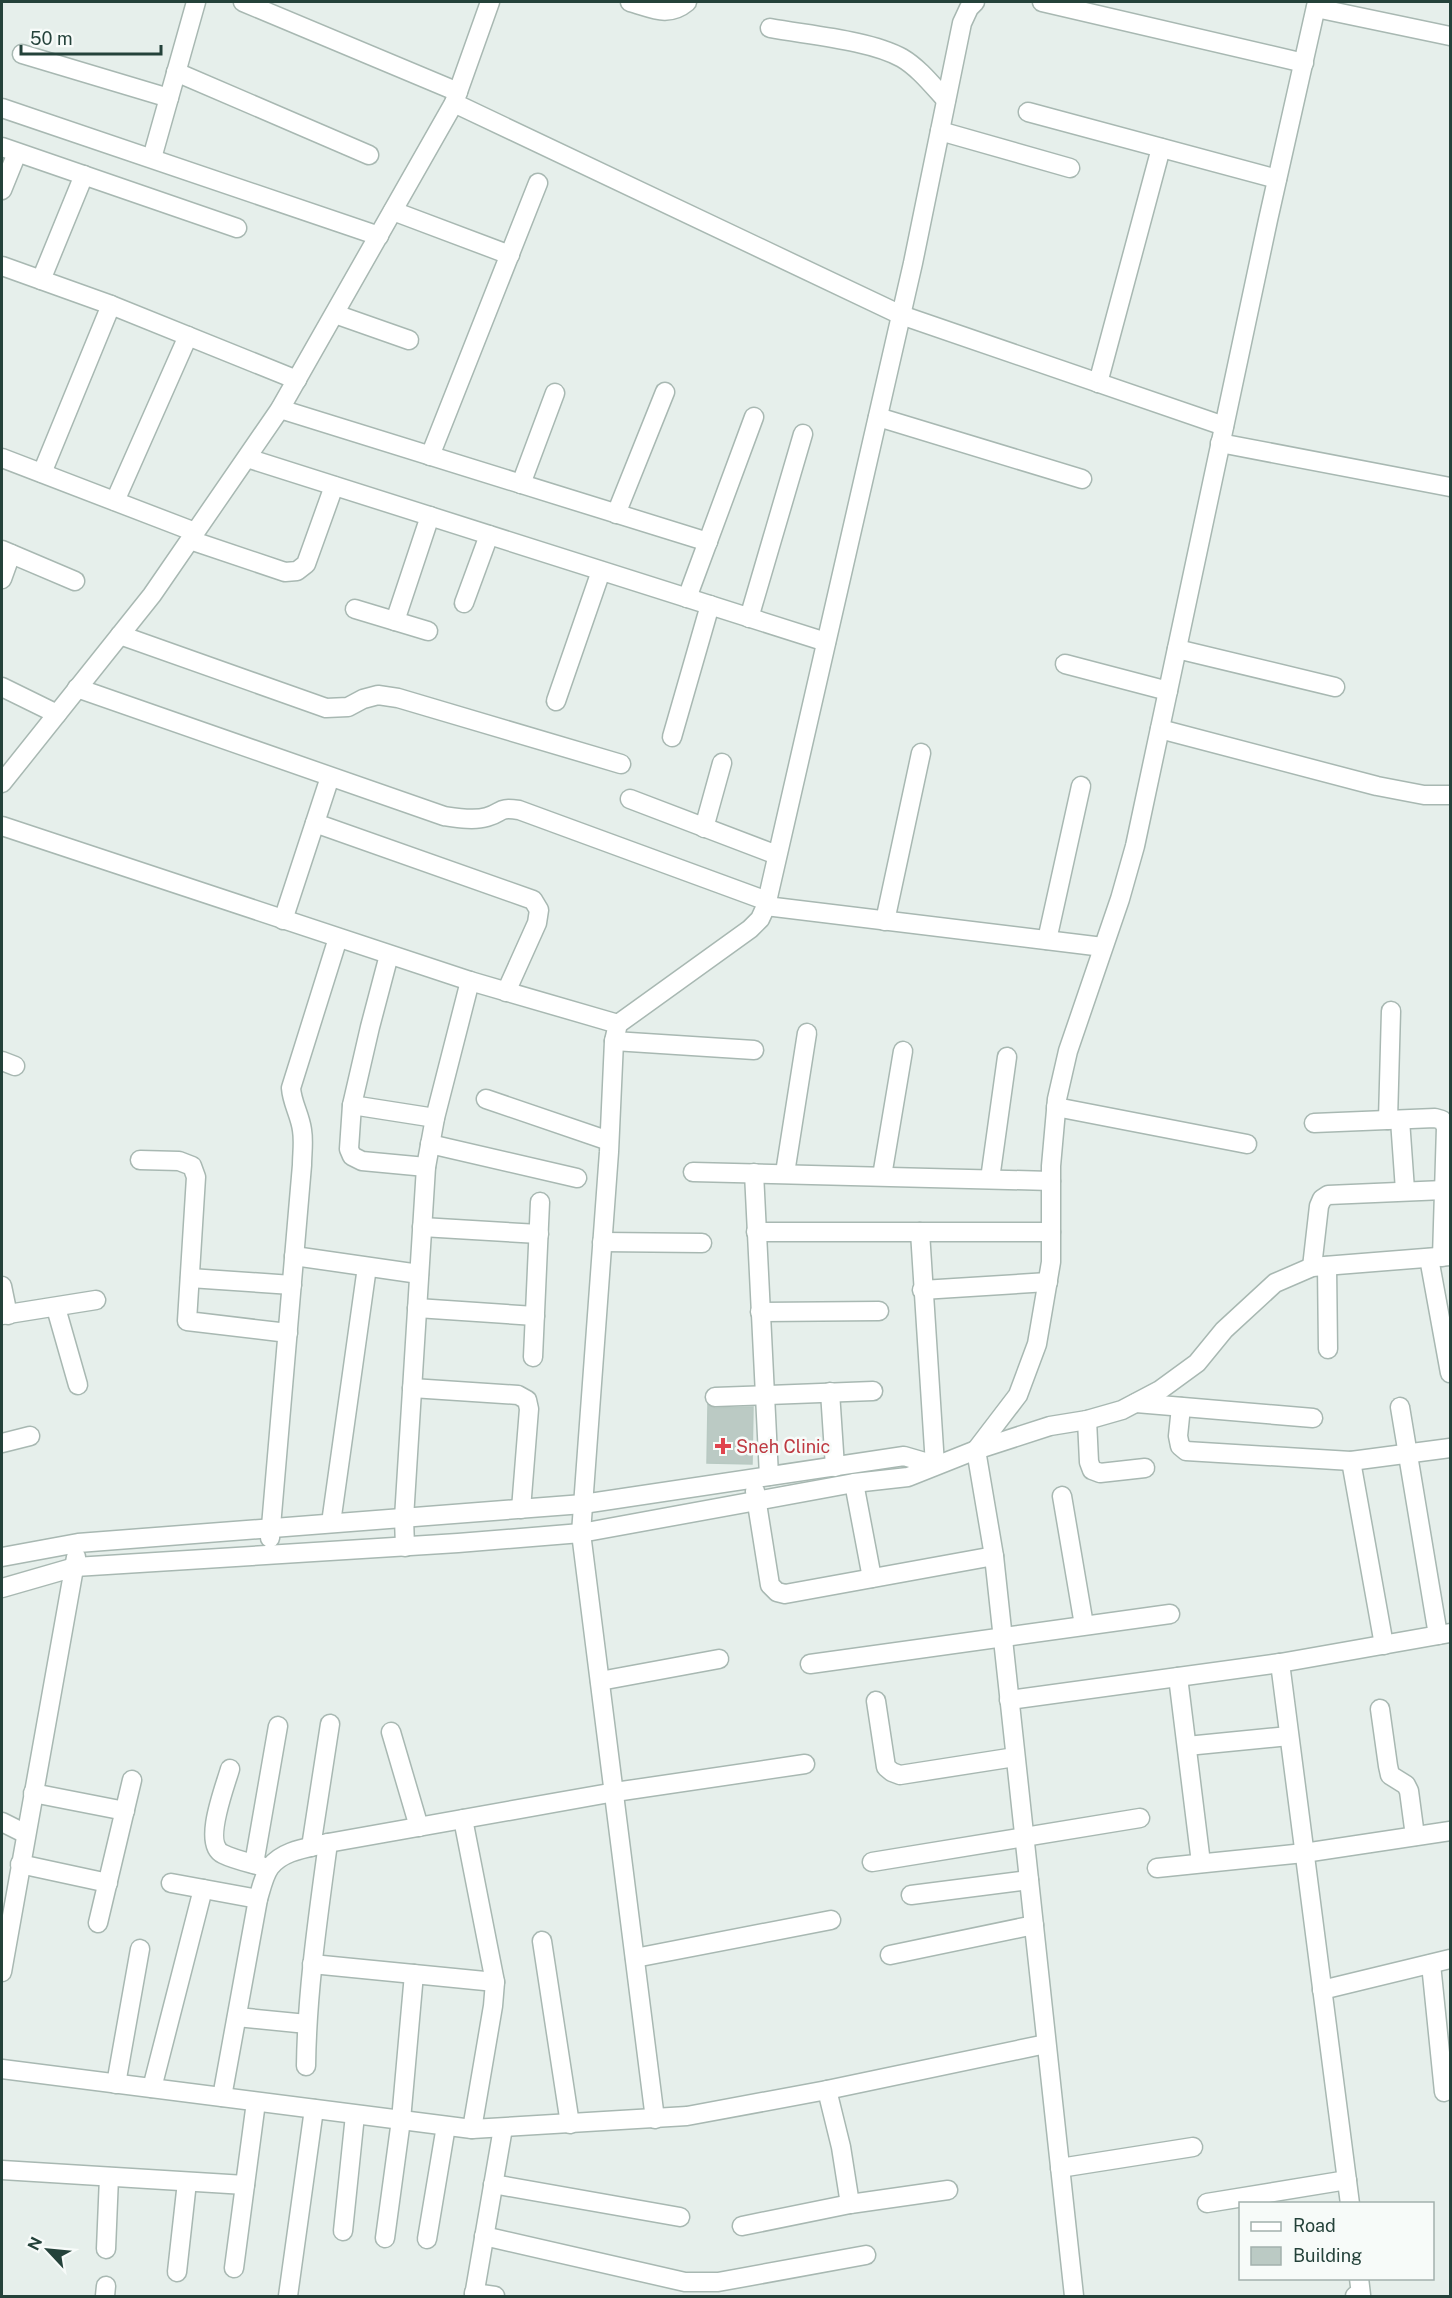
<svg xmlns="http://www.w3.org/2000/svg" width="1452" height="2298" viewBox="0 0 1452 2298" font-family="'Public Sans',sans-serif">
<style>
.building{fill:#bbcac4;stroke:#b8c9c2;stroke-width:1.5}
.lines{fill:none;stroke-linecap:round;stroke-linejoin:round}
.minor-casing{stroke:#a8b8b2;stroke-width:21}
.minor{stroke:#fff;stroke-width:18}
.health-dot{fill:#e0444e;stroke:#f7fbf9;stroke-width:2}
.labels{text-anchor:middle;dominant-baseline:central;stroke-width:5;stroke-linejoin:round;paint-order:stroke}
.health-label{font-size:18px;fill:#be3a42;stroke:#f7fbf9;text-anchor:start}
</style>
<rect width="100%" height="100%" fill="#e6efeb"/>
<path class="building" d="M 708,1405 L 715,1408 L 753,1407 L 752,1464 L 707,1463 Z"/>
<g class="lines">
<defs>
<g id="minor">
<path d="M 243,2 L 458,92"/>
<path d="M 630,2 C 652,8 668,18 687,2"/>
<path d="M 1042,2 L 1304,63"/>
<path d="M 1316,8 L 1450,36"/>
<path d="M 770,28 C 807,35 870,40 902,58 C 919,68 933,86 946,100"/>
<path d="M 22,54 L 169,98"/>
<path d="M 176,72 L 369,155"/>
<path d="M 454,103 L 901,315 L 1224,426"/>
<path d="M 2,108 L 379,236"/>
<path d="M 1028,112 L 1277,179"/>
<path d="M 940,131 L 1070,168"/>
<path d="M 2,147 L 237,228"/>
<path d="M 152,158 L 196,2"/>
<path d="M 2,190 L 17,153"/>
<path d="M 393,211 L 510,255"/>
<path d="M 2,266 L 111,305 L 297,380"/>
<path d="M 41,280 L 84,175"/>
<path d="M 335,314 L 409,340"/>
<path d="M 1098,383 L 1161,148"/>
<path d="M 280,409 L 708,542"/>
<path d="M 878,417 L 1082,479"/>
<path d="M 1220,443 L 1450,487"/>
<path d="M 430,456 L 538,183"/>
<path d="M 2,458 L 195,532"/>
<path d="M 247,458 L 826,642"/>
<path d="M 42,473 L 111,305"/>
<path d="M 521,484 L 555,393"/>
<path d="M 115,501 L 188,336"/>
<path d="M 616,514 L 665,392"/>
<path d="M 190,540 L 285,572 L 297,571 L 306,564 L 334,486"/>
<path d="M 2,550 L 75,581"/>
<path d="M 2,579 L 11,554"/>
<path d="M 687,598 L 754,417"/>
<path d="M 464,603 L 489,535"/>
<path d="M 355,609 L 428,631"/>
<path d="M 749,618 L 803,434"/>
<path d="M 395,621 L 430,516"/>
<path d="M 120,635 L 326,708 L 348,707 L 363,699 L 378,695 L 398,698 L 621,764"/>
<path d="M 1177,649 L 1335,687"/>
<path d="M 1065,664 L 1168,691"/>
<path d="M 2,687 L 57,714"/>
<path d="M 77,688 L 444,816 C 457,818 474,821 487,817 C 504,812 497,807 519,810 L 767,901"/>
<path d="M 556,701 L 601,571"/>
<path d="M 1160,729 L 1377,786 L 1424,795 L 1450,795"/>
<path d="M 672,737 L 710,605"/>
<path d="M 2,783 L 152,595 L 280,409 L 454,103 L 490,2"/>
<path d="M 630,799 L 777,855"/>
<path d="M 315,823 L 533,900 L 539,910 L 537,923 L 506,992"/>
<path d="M 2,826 L 470,981 L 618,1024"/>
<path d="M 704,828 L 722,763"/>
<path d="M 766,906 L 1103,947"/>
<path d="M 283,920 L 330,777"/>
<path d="M 885,921 L 921,753"/>
<path d="M 1047,940 L 1081,786"/>
<path d="M 389,955 L 370,1027 L 352,1105 L 349,1149 L 352,1156 L 362,1161 L 426,1167"/>
<path d="M 614,1041 L 754,1050"/>
<path d="M 2,1061 L 15,1066"/>
<path d="M 486,1099 L 609,1141"/>
<path d="M 352,1105 L 435,1118"/>
<path d="M 1056,1107 L 1247,1144"/>
<path d="M 1388,1120 L 1391,1011"/>
<path d="M 1400,1120 L 1405,1190"/>
<path d="M 1314,1123 L 1435,1118 L 1442,1120 L 1446,1127 L 1442,1257"/>
<path d="M 430,1144 L 577,1178"/>
<path d="M 140,1160 L 179,1161 L 192,1166 L 196,1177 L 187,1321 L 288,1333"/>
<path d="M 693,1172 L 1051,1181"/>
<path d="M 754,1173 L 769,1476"/>
<path d="M 785,1173 L 807,1033"/>
<path d="M 882,1176 L 903,1051"/>
<path d="M 990,1179 L 1007,1057"/>
<path d="M 422,1227 L 539,1234"/>
<path d="M 756,1232 L 1051,1232"/>
<path d="M 920,1232 L 935,1465"/>
<path d="M 602,1242 L 702,1243"/>
<path d="M 294,1256 L 419,1274"/>
<path d="M 1429,1258 L 1450,1373"/>
<path d="M 1327,1266 L 1328,1349"/>
<path d="M 1312,1267 L 1319,1206 L 1322,1199 L 1328,1195 L 1444,1190"/>
<path d="M 190,1278 L 292,1285"/>
<path d="M 2,1286 L 8,1315"/>
<path d="M 922,1290 L 1048,1282"/>
<path d="M 56,1308 L 78,1385"/>
<path d="M 417,1308 L 535,1316"/>
<path d="M 760,1312 L 879,1311"/>
<path d="M 2,1315 L 96,1300"/>
<path d="M 533,1357 L 540,1202"/>
<path d="M 412,1388 L 518,1395 L 527,1400 L 529,1409 L 521,1509"/>
<path d="M 830,1392 L 835,1467"/>
<path d="M 715,1397 L 873,1391"/>
<path d="M 1136,1403 L 1313,1418"/>
<path d="M 1181,1407 L 1178,1436 L 1180,1446 L 1186,1451 L 1351,1461 L 1450,1448"/>
<path d="M 1400,1407 L 1438,1635"/>
<path d="M 1087,1420 L 1089,1462 L 1092,1470 L 1100,1473 L 1145,1468"/>
<path d="M 2,1443 L 30,1436"/>
<path d="M 1351,1461 L 1384,1645"/>
<path d="M 854,1483 L 872,1578"/>
<path d="M 755,1491 L 770,1585 L 777,1592 L 785,1594 L 994,1556"/>
<path d="M 1062,1496 L 1084,1625"/>
<path d="M 331,1523 L 367,1267"/>
<path d="M 270,1538 L 302,1165 C 302,1154 304,1142 302,1130 C 300,1115 292,1103 291,1088 L 338,938"/>
<path d="M 405,1547 L 404,1518 L 426,1167 L 435,1118 L 470,981"/>
<path d="M 2,1557 L 78,1543 L 583,1504 L 904,1456 L 935,1465"/>
<path d="M 2,1588 L 75,1567 L 458,1543 L 581,1533 L 854,1483 L 908,1477 L 976,1450 L 1050,1426 L 1087,1420 L 1122,1410 L 1160,1390 L 1197,1363 L 1224,1330 L 1275,1283 L 1312,1267 L 1450,1256"/>
<path d="M 1280,1663 L 1350,2204"/>
<path d="M 810,1664 L 1170,1614"/>
<path d="M 1178,1677 L 1201,1863"/>
<path d="M 600,1681 L 719,1659"/>
<path d="M 1009,1700 L 1280,1663 L 1450,1633"/>
<path d="M 876,1701 L 886,1767 L 892,1772 L 900,1775 L 1015,1757"/>
<path d="M 1380,1709 L 1388,1766 L 1390,1775 L 1406,1785 L 1409,1791 L 1415,1836"/>
<path d="M 391,1732 L 419,1827"/>
<path d="M 1187,1746 L 1289,1736"/>
<path d="M 230,1769 C 225,1787 202,1844 223,1854 C 235,1860 251,1863 264,1867"/>
<path d="M 33,1793 L 125,1811"/>
<path d="M 463,1819 L 495,1982 L 493,2006 L 472,2129"/>
<path d="M 2,1822 L 26,1834"/>
<path d="M 311,1847 L 330,1724"/>
<path d="M 872,1862 L 1140,1818"/>
<path d="M 20,1864 L 108,1883"/>
<path d="M 254,1864 L 278,1726"/>
<path d="M 1157,1868 L 1304,1853 L 1450,1831"/>
<path d="M 171,1883 L 258,1899"/>
<path d="M 911,1895 L 1029,1880"/>
<path d="M 98,1923 L 132,1780"/>
<path d="M 542,1941 L 570,2124"/>
<path d="M 890,1955 L 1034,1925"/>
<path d="M 635,1958 L 831,1920"/>
<path d="M 312,1964 L 495,1982"/>
<path d="M 1431,1964 L 1444,2092"/>
<path d="M 2,1972 L 76,1557"/>
<path d="M 1322,1990 L 1450,1959"/>
<path d="M 237,2017 L 307,2024"/>
<path d="M 306,2066 C 307,1991 318,1917 328,1843"/>
<path d="M 2,2069 L 472,2129 L 687,2116 L 827,2090 L 1046,2044"/>
<path d="M 116,2084 L 140,1949"/>
<path d="M 152,2088 L 203,1889"/>
<path d="M 827,2090 L 841,2147 L 850,2204"/>
<path d="M 222,2097 L 258,1899 C 261,1889 264,1875 270,1867 C 283,1850 308,1848 328,1843 L 615,1792 L 805,1764"/>
<path d="M 655,2119 L 581,1533 L 609,1152 L 614,1041 L 618,1024 L 750,929 L 760,919 L 766,906 L 913,263 L 962,23 L 969,8 L 975,2"/>
<path d="M 1060,2168 L 1193,2147"/>
<path d="M 2,2170 L 245,2185"/>
<path d="M 493,2184 L 680,2217"/>
<path d="M 1207,2203 L 1347,2180"/>
<path d="M 742,2226 L 850,2204 L 948,2190"/>
<path d="M 343,2231 L 355,2115"/>
<path d="M 484,2236 L 685,2282 L 718,2282 L 866,2255"/>
<path d="M 385,2238 L 401,2120 L 414,1974"/>
<path d="M 427,2239 L 446,2126"/>
<path d="M 106,2249 L 109,2177"/>
<path d="M 234,2268 L 256,2102"/>
<path d="M 177,2272 L 187,2182"/>
<path d="M 474,2293 L 495,2296"/>
<path d="M 105,2296 L 106,2286"/>
<path d="M 288,2296 L 314,2109"/>
<path d="M 474,2296 L 503,2128"/>
<path d="M 1074,2296 L 994,1556 L 976,1450 L 1018,1395 L 1037,1344 L 1051,1262 L 1051,1166 L 1057,1099 L 1068,1051 L 1120,899 L 1135,846 L 1268,220 L 1317,2"/>
<path d="M 1355,2296 L 1361,2295 L 1359,2278"/>
</g>
</defs>
<use href="#minor" class="minor-casing"/>
<use href="#minor" class="minor"/>
</g>
<path class="health-dot" d="M720 1437h6v6h6v6h-6v6h-6v-6h-6v-6h6z"/>
<g class="labels">
<g class="health-label">
<text x="736" y="1446">Sneh Clinic</text>
</g>
</g>
<rect width="1452" height="2298" fill="none" stroke="#24423a" stroke-width="6"/>
<rect x="1239" y="2202" width="195" height="78" fill="#f7fbf9" stroke="#a3b1ad" stroke-width="1.5"/>
<rect x="1251" y="2222" width="30" height="9" fill="#ffffff" stroke="#a3b1ad" stroke-width="1.5"/>
<text x="1293" y="2232" font-size="18" fill="#24423a">Road</text>
<rect x="1251" y="2247" width="30" height="18" fill="#bbcac4" stroke="#a3b1ad" stroke-width="1.5"/>
<text x="1293" y="2262" font-size="18" fill="#24423a">Building</text>
<g transform="translate(48 2250) rotate(296)" stroke="#f7fbf9" stroke-width="4.5" paint-order="stroke">
<path d="M0-4.5L10 22L0 15L-10 22Z" fill="#24423a"/>
<text y="-9" font-size="16" font-weight="bold" text-anchor="middle" fill="#24423a">N</text>
</g>
<path d="M21 45v9h140v-9" fill="none" stroke="#24423a" stroke-width="3"/>
<text x="30" y="45" font-size="18" fill="#24423a" stroke="#f7fbf9" stroke-width="4.5" paint-order="stroke">50 m</text>
</svg>
